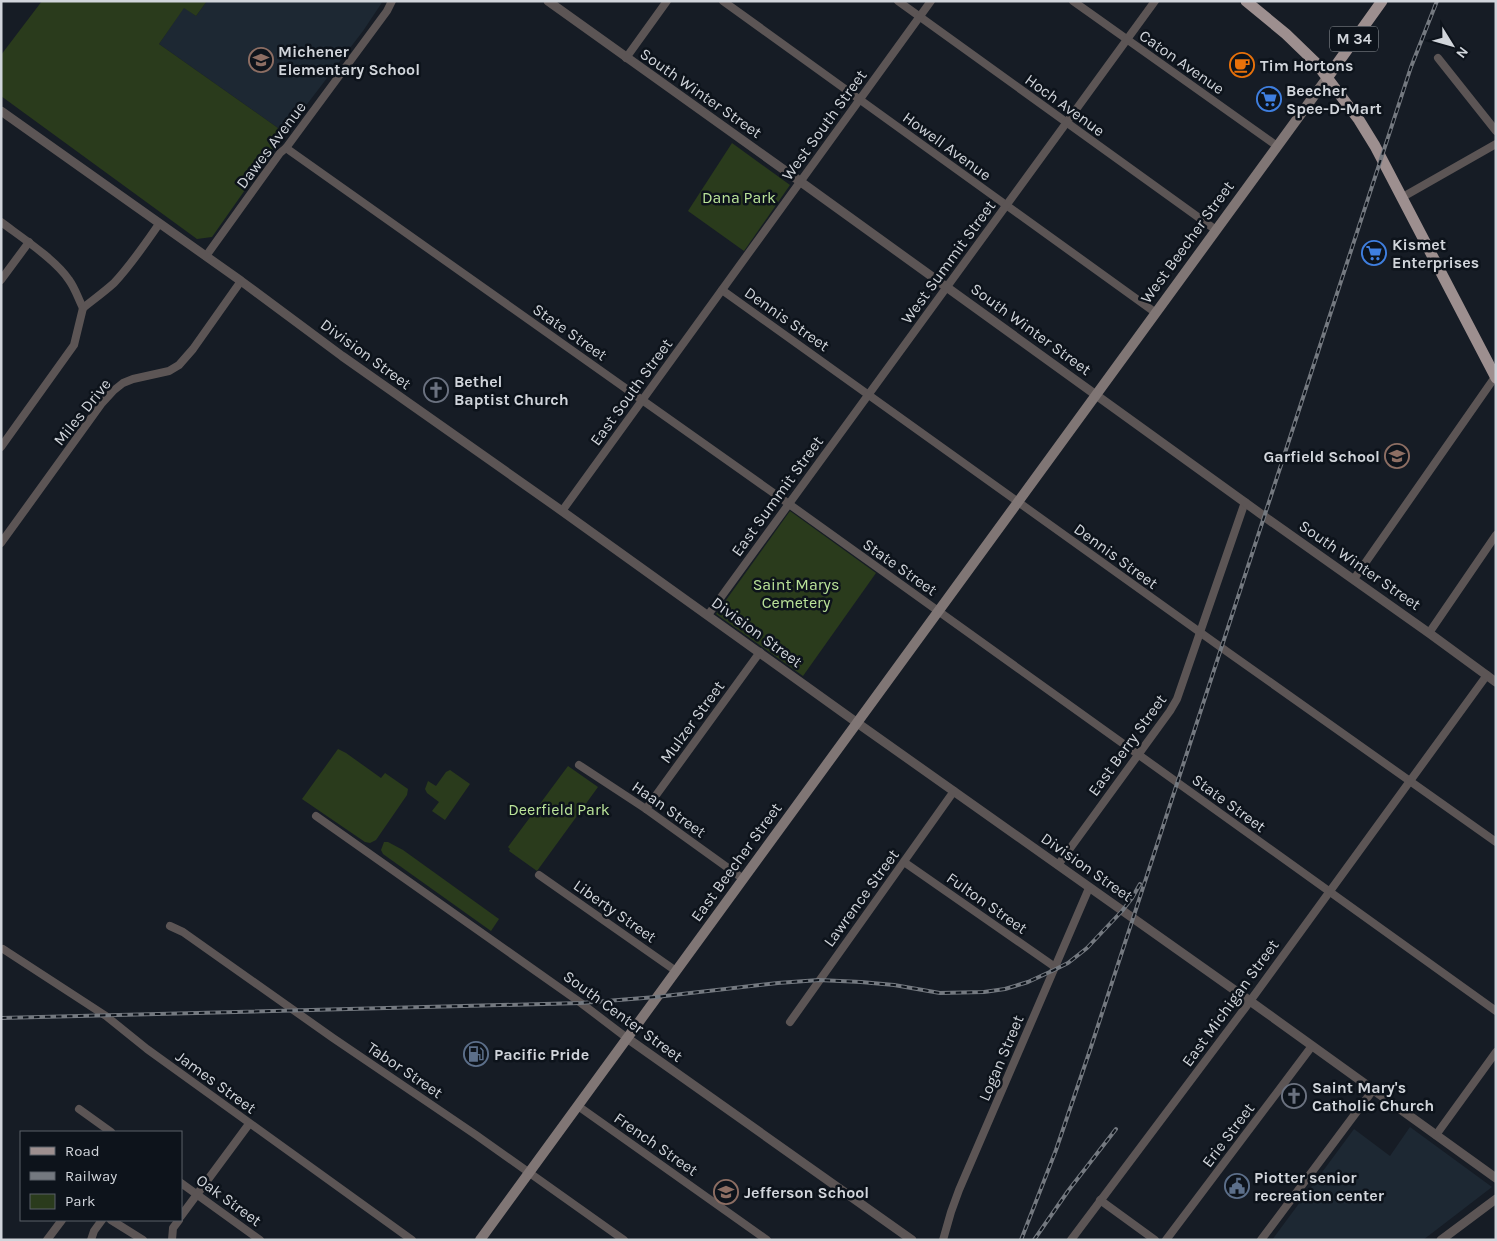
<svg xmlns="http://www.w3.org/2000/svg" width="1497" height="1241" viewBox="0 0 1497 1241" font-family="Karla,sans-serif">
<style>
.built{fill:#1d2833}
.green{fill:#2a3b1c}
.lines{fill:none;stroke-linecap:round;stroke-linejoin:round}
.minor{stroke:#5c5555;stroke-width:8}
.tertiary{stroke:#5c5555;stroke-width:9}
.secondary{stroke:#807675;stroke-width:10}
.primary{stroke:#9d8f8f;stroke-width:11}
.rail-casing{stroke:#747980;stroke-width:4}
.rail{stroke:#0d131b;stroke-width:2;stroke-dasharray:5.5;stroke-linecap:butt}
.labels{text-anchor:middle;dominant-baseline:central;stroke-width:5;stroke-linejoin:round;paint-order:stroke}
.shield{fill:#0d131b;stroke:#969ba1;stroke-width:1}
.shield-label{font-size:15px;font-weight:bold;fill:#d1d5db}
.poi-label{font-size:16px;font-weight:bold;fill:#d1d5db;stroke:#0d131b;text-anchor:start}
.street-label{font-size:16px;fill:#d1d5db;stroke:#0d131b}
.park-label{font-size:16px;fill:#bae399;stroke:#0d131b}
</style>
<rect width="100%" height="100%" fill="#161c25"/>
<g class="built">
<path d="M 207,1 L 383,1 L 363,31 L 285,133 L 159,44 L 184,7 L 196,16 Z"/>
<path d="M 1410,1127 L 1492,1187 L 1423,1240 L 1272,1240 L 1354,1129 L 1390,1156 Z"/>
</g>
<g class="green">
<path d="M 42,1 L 207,1 L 196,16 L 184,8 L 159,44 L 285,133 L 212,237 L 197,239 L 1,96 L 1,55 Z"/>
<path d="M 732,143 L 790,185 L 744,251 L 688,211 Z"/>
<path d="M 790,511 L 876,573 L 803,676 L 716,614 Z"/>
<path d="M 338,749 L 346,753 L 381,778 L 385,773 L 408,789 L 407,795 L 376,840 L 370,843 L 365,842 L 302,799 Z"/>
<path d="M 568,766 L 598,787 L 537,871 L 509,851 L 510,849 L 508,847 Z"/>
<path d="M 450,770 L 470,784 L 445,820 L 432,811 L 439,802 L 427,793 L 425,789 L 428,781 L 436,786 L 446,772 Z"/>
<path d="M 384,842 L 388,842 L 403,850 L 499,919 L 491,931 L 383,854 L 381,850 Z"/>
</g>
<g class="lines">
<g class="minor">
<path d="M 723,1 L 1156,313"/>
<path d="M 898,1 L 1216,230"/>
<path d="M 1073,1 L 1277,146"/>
<path d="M 626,58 L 667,1"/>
<path d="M 1438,58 L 1496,131"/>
<path d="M 286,148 L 782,499 L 1496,1011"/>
<path d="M 1401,198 L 1496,144"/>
<path d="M 1,222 C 21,237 56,260 69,280 C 75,288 78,298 83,308"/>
<path d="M 206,256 L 280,153 L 286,148 L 387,11 L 392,1"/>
<path d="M 1,280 L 29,242"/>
<path d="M 722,290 L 1229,653 L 1496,842"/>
<path d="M 1,447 L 74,345 L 83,308 C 93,300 104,292 114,283 C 131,265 145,244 159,224"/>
<path d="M 562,511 L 931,1"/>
<path d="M 1,543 L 102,403 L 113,391 L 123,383 L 133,379 L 169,371 L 179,365 L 193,349 L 241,281"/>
<path d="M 1354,579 L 1495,377"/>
<path d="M 708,615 L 1155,1"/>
<path d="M 1429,633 L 1496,535"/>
<path d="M 579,765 L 646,809 L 742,878"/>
<path d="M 646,809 L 760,652"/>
<path d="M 316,816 L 581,1003 L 627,1038"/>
<path d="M 904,862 L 1055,967"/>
<path d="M 1058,865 L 1170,711 L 1177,699 L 1245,502"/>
<path d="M 539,875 L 676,971"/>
<path d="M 170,926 L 183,932 L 333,1038 L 476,1135 L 624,1240"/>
<path d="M 3,949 L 106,1016 L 147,1049 L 412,1240"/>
<path d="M 790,1022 L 954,791"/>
<path d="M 578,1106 L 767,1240"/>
<path d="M 79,1109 L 111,1132"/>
<path d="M 1436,1135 L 1496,1052"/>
<path d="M 181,1183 L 260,1240"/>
<path d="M 1100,1200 L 1155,1240"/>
<path d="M 181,1216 L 249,1124"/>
<path d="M 111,1220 L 143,1240"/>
<path d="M 47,1240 L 62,1220"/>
<path d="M 91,1240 L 94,1231 L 102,1220"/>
<path d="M 172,1240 L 173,1228 L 179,1220"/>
<path d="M 943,1240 L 951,1212 L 959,1190 L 1089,888"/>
<path d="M 1071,1240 L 1245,1008 L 1487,675"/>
<path d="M 1166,1240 L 1312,1046"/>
<path d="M 1261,1240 L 1373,1090"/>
</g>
<g class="tertiary">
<path d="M 548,1 L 794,177 L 1272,522 L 1429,633 L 1496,682"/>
<path d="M 1,111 L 241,281 L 342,356 L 562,511 L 863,727 L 1250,1001 L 1496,1178"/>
<path d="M 627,1038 L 912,1240"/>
<path d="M 1441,1240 L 1496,1199"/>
</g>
<path class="secondary" d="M 480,1240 L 1327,78"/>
<g class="primary">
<path d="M 1246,1 L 1286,34 L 1316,63 L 1359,120 L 1375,146 L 1496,378"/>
<path d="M 1327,78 L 1382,1"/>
</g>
<defs>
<g id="rail">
<path d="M 1,1018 L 581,1003 L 656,997 L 778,983 L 819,980 L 861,982 L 894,985 L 940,993 L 984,992 L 1005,989 L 1028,982 L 1054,970 L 1068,963 L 1087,948 L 1122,911 L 1132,898 L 1140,884"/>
<path d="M 1021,1240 L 1056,1150 L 1090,1050 L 1411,67 L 1437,1"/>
<path d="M 1034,1240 L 1068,1191 L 1116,1129"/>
</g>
</defs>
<use href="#rail" class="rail-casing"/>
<use href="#rail" class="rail"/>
</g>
<defs>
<symbol id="school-ring" viewBox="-11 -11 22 22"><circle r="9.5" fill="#0d131b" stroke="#8d6e63" stroke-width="1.5"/><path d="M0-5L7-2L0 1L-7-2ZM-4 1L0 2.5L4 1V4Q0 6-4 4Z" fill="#8d6e63"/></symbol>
<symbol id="cafe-ring" viewBox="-11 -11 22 22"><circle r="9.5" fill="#0d131b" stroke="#e8710a" stroke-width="1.5"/><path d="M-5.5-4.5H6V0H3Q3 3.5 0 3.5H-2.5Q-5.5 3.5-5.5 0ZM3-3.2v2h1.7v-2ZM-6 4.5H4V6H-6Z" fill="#e8710a"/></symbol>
<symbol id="supermarket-ring" viewBox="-11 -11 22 22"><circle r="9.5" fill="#0d131b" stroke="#3f7fe0" stroke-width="1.5"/><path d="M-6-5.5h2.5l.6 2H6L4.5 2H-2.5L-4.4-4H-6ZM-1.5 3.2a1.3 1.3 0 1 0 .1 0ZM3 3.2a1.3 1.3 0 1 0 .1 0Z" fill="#3f7fe0"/></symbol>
<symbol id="church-ring" viewBox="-11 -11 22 22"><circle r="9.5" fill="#0d131b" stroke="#6b7280" stroke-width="1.5"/><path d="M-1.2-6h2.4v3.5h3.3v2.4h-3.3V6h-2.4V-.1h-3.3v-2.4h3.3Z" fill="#6b7280"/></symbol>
<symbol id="fuel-ring" viewBox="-11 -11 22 22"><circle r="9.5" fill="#0d131b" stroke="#5c6f8a" stroke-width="1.5"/><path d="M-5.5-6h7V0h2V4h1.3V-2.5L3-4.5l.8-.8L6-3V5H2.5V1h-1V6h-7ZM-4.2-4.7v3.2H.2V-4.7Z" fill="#5c6f8a"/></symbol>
<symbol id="civic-ring" viewBox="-11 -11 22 22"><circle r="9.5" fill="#0d131b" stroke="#5c6f8a" stroke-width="1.5"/><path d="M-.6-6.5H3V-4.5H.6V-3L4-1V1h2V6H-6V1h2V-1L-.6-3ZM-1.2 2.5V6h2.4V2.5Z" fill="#5c6f8a"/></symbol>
</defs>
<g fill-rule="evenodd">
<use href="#school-ring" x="247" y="46" width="28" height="28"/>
<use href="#cafe-ring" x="1228" y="51" width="28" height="28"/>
<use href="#supermarket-ring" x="1255" y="85" width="28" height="28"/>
<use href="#supermarket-ring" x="1360" y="239" width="28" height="28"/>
<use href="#church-ring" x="422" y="376" width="28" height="28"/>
<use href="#school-ring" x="1383" y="442" width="28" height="28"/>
<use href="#fuel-ring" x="462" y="1040" width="28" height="28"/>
<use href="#church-ring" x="1280" y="1082" width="28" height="28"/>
<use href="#civic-ring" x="1223" y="1172" width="28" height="28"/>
<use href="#school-ring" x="712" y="1178" width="28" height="28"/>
</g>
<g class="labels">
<rect class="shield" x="1330" y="26.5" width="48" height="25" rx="4"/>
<g class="shield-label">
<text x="1354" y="39">M 34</text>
</g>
<g class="poi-label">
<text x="278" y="51">Michener<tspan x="278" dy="18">Elementary School</tspan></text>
<text x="1260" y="65">Tim Hortons</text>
<text x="1286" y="90">Beecher<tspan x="1286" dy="18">Spee-D-Mart</tspan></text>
<text x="1392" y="244">Kismet<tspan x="1392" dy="18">Enterprises</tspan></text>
<text x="454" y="381">Bethel<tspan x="454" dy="18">Baptist Church</tspan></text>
<text x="1380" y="456" text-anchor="end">Garfield School</text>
<text x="494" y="1054">Pacific Pride</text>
<text x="1312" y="1087">Saint Mary's<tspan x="1312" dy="18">Catholic Church</tspan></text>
<text x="1254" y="1177">Piotter senior<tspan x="1254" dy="18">recreation center</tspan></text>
<text x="744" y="1192">Jefferson School</text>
</g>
<g class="street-label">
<text transform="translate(1182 62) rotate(35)">Caton Avenue</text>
<text transform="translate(701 93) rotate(35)">South Winter Street</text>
<text transform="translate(1065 105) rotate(36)">Hoch Avenue</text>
<text transform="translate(824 125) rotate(-54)">West South Street</text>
<text transform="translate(271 145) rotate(-53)">Dawes Avenue</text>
<text transform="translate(947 146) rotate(36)">Howell Avenue</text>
<text transform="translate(1187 242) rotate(-54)">West Beecher Street</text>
<text transform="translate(948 262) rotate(-54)">West Summit Street</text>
<text transform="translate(787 319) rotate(35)">Dennis Street</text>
<text transform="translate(1031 329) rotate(36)">South Winter Street</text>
<text transform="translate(570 332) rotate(35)">State Street</text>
<text transform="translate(366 354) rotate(36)">Division Street</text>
<text transform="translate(631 392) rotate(-54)">East South Street</text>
<text transform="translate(82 412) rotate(-51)">Miles Drive</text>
<text transform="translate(777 496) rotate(-54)">East Summit Street</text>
<text transform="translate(1116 556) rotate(36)">Dennis Street</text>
<text transform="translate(1360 565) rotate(35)">South Winter Street</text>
<text transform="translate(900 567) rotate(35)">State Street</text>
<text transform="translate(757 632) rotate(36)">Division Street</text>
<text transform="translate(692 722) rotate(-54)">Mulzer Street</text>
<text transform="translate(1127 745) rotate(-54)">East Berry Street</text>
<text transform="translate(1229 803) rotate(36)">State Street</text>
<text transform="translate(669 809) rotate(35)">Haan Street</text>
<text transform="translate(736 862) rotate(-54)">East Beecher Street</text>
<text transform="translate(1087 867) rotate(35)">Division Street</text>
<text transform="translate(861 898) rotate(-54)">Lawrence Street</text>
<text transform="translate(987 903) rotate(35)">Fulton Street</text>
<text transform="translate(615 911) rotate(35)">Liberty Street</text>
<text transform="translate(1230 1003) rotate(-54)">East Michigan Street</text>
<text transform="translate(623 1016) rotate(36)">South Center Street</text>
<text transform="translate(1001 1058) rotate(-67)">Logan Street</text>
<text transform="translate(405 1070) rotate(34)">Tabor Street</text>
<text transform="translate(216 1082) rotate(36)">James Street</text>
<text transform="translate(1228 1135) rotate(-53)">Erie Street</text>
<text transform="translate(656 1144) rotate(35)">French Street</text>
<text transform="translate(229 1200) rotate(36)">Oak Street</text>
</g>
<g class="park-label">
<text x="739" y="197">Dana Park</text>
<text x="796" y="584">Saint Marys<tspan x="796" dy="18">Cemetery</tspan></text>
<text x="559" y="809">Deerfield Park</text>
</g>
</g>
<rect width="1497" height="1241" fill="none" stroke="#d1d5db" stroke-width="5"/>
<rect x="20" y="1131" width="162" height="90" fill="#0d131b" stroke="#5b6168"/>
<rect x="30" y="1147" width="25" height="8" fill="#9d8f8f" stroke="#5b6168"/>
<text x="65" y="1156" font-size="15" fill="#d1d5db">Road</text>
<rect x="30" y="1172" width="25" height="8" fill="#747980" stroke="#5b6168"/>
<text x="65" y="1181" font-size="15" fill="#d1d5db">Railway</text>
<rect x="30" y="1194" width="25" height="15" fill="#2a3b1c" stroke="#5b6168"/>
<text x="65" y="1206" font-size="15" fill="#d1d5db">Park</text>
<g transform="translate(1452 45) rotate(127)" stroke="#0d131b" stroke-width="4" paint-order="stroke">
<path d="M0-4L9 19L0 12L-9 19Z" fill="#d1d5db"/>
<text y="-8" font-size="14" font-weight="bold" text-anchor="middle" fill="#d1d5db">N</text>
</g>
</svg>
